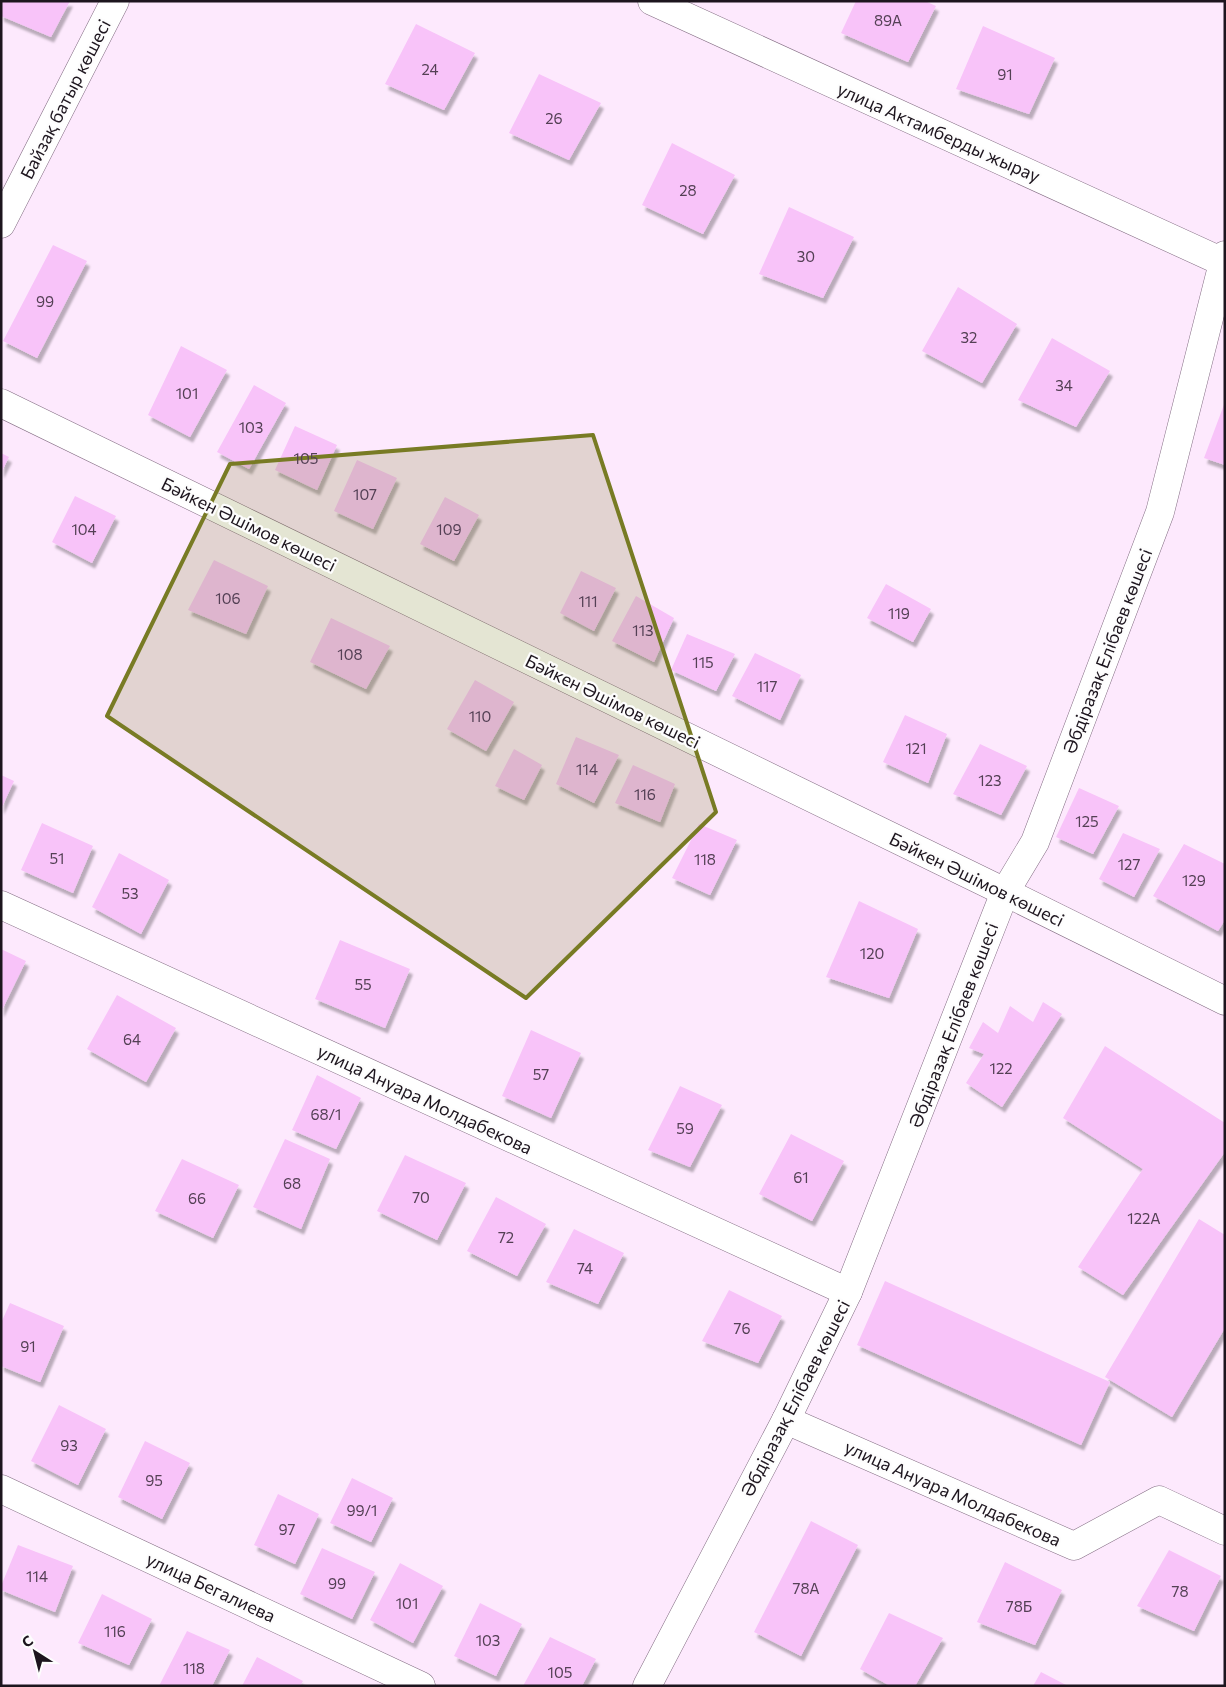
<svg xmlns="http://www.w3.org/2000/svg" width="1226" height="1687" viewBox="0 0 1226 1687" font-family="Commissioner,sans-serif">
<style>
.building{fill:#f8c3f9;filter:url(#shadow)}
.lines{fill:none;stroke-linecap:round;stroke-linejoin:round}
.minor-casing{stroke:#836d83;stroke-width:29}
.tertiary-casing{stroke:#836d83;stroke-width:29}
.secondary-casing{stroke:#836d83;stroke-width:29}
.minor{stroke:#fff;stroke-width:28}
.tertiary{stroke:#fff;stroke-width:28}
.secondary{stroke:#fff;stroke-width:28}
.marked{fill:#787b24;fill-opacity:0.2;stroke:#787b24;stroke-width:4;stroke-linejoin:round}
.labels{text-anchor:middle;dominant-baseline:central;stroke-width:4.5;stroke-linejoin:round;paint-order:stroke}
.number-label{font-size:15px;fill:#544055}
.street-label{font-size:18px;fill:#1d151e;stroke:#fdfdfd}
</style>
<defs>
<filter id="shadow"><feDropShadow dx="3" dy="5.5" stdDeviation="1" flood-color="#0004"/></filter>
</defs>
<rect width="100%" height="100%" fill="#fde9fd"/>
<g class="building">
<path d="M 1,1 L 70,1 L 51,37 L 1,16 Z"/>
<path d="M 856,1 L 925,1 L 936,6 L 908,62 L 841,33 Z"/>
<path d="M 416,24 L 475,53 L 444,110 L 385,84 Z"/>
<path d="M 983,26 L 1055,58 L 1029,114 L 956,89 Z"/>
<path d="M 539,74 L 601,103 L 569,160 L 509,133 Z"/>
<path d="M 672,143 L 735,175 L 703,234 L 642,205 Z"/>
<path d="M 789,207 L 854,237 L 823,298 L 759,274 Z"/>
<path d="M 53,245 L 87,261 L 37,358 L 3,341 Z"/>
<path d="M 958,287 L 1017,324 L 982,383 L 922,351 Z"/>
<path d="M 1052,338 L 1110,371 L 1076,427 L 1018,400 Z"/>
<path d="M 181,346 L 227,370 L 190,437 L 148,415 Z"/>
<path d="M 254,385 L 286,403 L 249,469 L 217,452 Z"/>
<path d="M 1225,402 L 1225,465 L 1204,458 Z"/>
<path d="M 295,426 L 337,445 L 317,490 L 275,470 Z"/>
<path d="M 1,453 L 9,457 L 1,473 Z"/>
<path d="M 357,460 L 397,478 L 373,529 L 334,511 Z"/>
<path d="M 75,496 L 116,516 L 92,563 L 52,542 Z"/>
<path d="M 445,497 L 479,515 L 454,561 L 420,544 Z"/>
<path d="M 214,560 L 268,586 L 246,634 L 188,610 Z"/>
<path d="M 581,571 L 616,588 L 594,631 L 560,613 Z"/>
<path d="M 886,584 L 931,609 L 913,642 L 867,618 Z"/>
<path d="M 636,596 L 674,618 L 654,662 L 612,641 Z"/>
<path d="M 331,618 L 390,646 L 366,689 L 310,662 Z"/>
<path d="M 687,634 L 735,654 L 716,691 L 671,670 Z"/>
<path d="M 755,653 L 801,675 L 780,720 L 732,696 Z"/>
<path d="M 475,680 L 514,702 L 486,751 L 447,729 Z"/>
<path d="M 905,715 L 947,734 L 928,783 L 883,762 Z"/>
<path d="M 576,737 L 619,755 L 594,803 L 556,784 Z"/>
<path d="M 980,744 L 1027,766 L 1001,815 L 953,794 Z"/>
<path d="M 514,749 L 542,765 L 524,800 L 495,786 Z"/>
<path d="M 633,765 L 675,784 L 660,822 L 615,803 Z"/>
<path d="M 1,775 L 14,781 L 1,809 Z"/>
<path d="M 1079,788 L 1119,806 L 1093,854 L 1056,837 Z"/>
<path d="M 42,823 L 93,846 L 73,893 L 21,870 Z"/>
<path d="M 699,824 L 737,840 L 710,895 L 672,878 Z"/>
<path d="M 1123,833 L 1160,849 L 1134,897 L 1099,879 Z"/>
<path d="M 1184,844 L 1225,864 L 1225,920 L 1218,931 L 1153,896 Z"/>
<path d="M 119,853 L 169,880 L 141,934 L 92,907 Z"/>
<path d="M 859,901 L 918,929 L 889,998 L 826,977 Z"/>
<path d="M 340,940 L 410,969 L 385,1028 L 315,999 Z"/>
<path d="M 1,949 L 26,961 L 1,1012 Z"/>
<path d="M 117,995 L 176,1028 L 146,1082 L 87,1049 Z"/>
<path d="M 1043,1002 L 1062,1014 L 1002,1107 L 966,1083 L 984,1054 L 969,1048 L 983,1022 L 998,1033 L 1010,1006 L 1033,1022 Z"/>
<path d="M 531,1030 L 581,1053 L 551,1118 L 502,1096 Z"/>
<path d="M 1105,1046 L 1225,1123 L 1225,1152 L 1123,1295 L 1078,1267 L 1143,1169 L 1063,1118 Z"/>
<path d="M 317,1075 L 361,1098 L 336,1149 L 292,1130 Z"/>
<path d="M 680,1086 L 722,1105 L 690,1167 L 648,1150 Z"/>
<path d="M 791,1134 L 844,1161 L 812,1221 L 759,1194 Z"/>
<path d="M 285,1139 L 330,1159 L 301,1229 L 253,1207 Z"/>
<path d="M 405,1155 L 466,1183 L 437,1240 L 377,1211 Z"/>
<path d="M 182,1159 L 239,1185 L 213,1238 L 155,1211 Z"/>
<path d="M 496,1197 L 546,1224 L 517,1276 L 467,1251 Z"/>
<path d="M 1199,1219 L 1225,1235 L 1225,1328 L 1172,1417 L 1105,1377 Z"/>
<path d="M 574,1229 L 624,1253 L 598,1304 L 546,1282 Z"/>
<path d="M 885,1281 L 1110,1382 L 1081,1445 L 857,1345 Z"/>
<path d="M 729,1290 L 782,1316 L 758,1363 L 702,1341 Z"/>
<path d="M 10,1303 L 64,1326 L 40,1382 L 1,1366 L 1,1323 Z"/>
<path d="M 59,1405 L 106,1429 L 78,1485 L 31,1461 Z"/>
<path d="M 145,1441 L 190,1463 L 162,1519 L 118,1497 Z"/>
<path d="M 352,1478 L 393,1498 L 371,1542 L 330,1523 Z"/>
<path d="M 278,1494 L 319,1514 L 295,1564 L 254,1545 Z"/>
<path d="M 811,1521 L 858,1545 L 801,1656 L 754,1632 Z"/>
<path d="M 18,1545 L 73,1566 L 55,1612 L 1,1590 L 1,1586 Z"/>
<path d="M 322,1548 L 375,1572 L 352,1619 L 300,1594 Z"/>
<path d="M 1169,1550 L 1221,1576 L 1194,1631 L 1137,1606 Z"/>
<path d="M 1005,1562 L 1062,1590 L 1035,1645 L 977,1622 Z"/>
<path d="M 400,1563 L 443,1586 L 413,1643 L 370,1620 Z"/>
<path d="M 102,1594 L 152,1619 L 129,1665 L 78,1643 Z"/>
<path d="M 480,1603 L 522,1624 L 496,1676 L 454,1656 Z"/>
<path d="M 889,1613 L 943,1638 L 915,1686 L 890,1686 L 860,1669 Z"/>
<path d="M 187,1631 L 230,1650 L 212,1686 L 159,1686 Z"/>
<path d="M 550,1637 L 596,1659 L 582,1686 L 523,1686 Z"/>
<path d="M 257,1657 L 303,1681 L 300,1686 L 242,1686 Z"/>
<path d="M 1041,1672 L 1068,1686 L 1033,1686 Z"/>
</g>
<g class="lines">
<defs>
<g id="minor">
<path d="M 652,1 L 1225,263"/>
<path d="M 1005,892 L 1035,842 L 1160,512 L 1225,255"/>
<path d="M 1,905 L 848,1292"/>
<path d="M 786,1420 L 1074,1546 L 1159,1500 L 1225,1531"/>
<path d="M 1,1489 L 421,1686"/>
</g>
<g id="tertiary">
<path d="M 1,224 L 115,1"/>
<path d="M 647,1686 L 786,1420 L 848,1292 L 1005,892"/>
</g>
<path id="secondary" d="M 1,403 L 1005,892 L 1225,1001"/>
</defs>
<use href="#minor" class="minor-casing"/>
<use href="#tertiary" class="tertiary-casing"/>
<use href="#secondary" class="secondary-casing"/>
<use href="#minor" class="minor"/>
<use href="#tertiary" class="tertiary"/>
<use href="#secondary" class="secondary"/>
</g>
<path class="marked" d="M 593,435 L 716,812 L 526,998 L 107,716 L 230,464 Z"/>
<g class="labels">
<g class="number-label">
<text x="888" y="20">89А</text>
<text x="430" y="69">24</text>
<text x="1005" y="74">91</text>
<text x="554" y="118">26</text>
<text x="688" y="190">28</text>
<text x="806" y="256">30</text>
<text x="45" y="301">99</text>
<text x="969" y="337">32</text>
<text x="1064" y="385">34</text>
<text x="187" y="393">101</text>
<text x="251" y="427">103</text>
<text x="306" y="458">105</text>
<text x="365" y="494">107</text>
<text x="84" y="529">104</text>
<text x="449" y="529">109</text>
<text x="228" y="598">106</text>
<text x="588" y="601">111</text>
<text x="899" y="613">119</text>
<text x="643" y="630">113</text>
<text x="350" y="654">108</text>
<text x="703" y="662">115</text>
<text x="767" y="686">117</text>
<text x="480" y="716">110</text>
<text x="916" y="748">121</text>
<text x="587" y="769">114</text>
<text x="990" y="780">123</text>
<text x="645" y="794">116</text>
<text x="1087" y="821">125</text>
<text x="57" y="858">51</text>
<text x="705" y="859">118</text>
<text x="1129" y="864">127</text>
<text x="1194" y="880">129</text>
<text x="130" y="893">53</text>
<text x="872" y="953">120</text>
<text x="363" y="984">55</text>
<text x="132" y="1039">64</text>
<text x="1001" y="1068">122</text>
<text x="541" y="1074">57</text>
<text x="326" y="1114">68/1</text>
<text x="685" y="1128">59</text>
<text x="801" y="1177">61</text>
<text x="292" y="1183">68</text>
<text x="421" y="1197">70</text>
<text x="197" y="1198">66</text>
<text x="1144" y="1218">122А</text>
<text x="506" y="1237">72</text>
<text x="585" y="1268">74</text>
<text x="742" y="1328">76</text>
<text x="28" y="1346">91</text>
<text x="69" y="1445">93</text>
<text x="154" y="1480">95</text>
<text x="362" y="1510">99/1</text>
<text x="287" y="1529">97</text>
<text x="37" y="1576">114</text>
<text x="337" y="1583">99</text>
<text x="806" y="1588">78А</text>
<text x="1180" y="1591">78</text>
<text x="407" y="1603">101</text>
<text x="1019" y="1606">78Б</text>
<text x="115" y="1631">116</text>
<text x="488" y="1640">103</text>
<text x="194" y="1668">118</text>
<text x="560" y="1672">105</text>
</g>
<g class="street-label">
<text transform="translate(65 99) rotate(-63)">Байзақ батыр көшесі</text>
<text transform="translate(939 132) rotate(24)">улица Актамберды жырау</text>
<text transform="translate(249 524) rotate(26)">Бәйкен Әшімов көшесі</text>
<text transform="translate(1107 651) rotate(-69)">Әбдіразақ Елібаев көшесі</text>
<text transform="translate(613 701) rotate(26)">Бәйкен Әшімов көшесі</text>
<text transform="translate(977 879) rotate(26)">Бәйкен Әшімов көшесі</text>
<text transform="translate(953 1025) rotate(-69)">Әбдіразақ Елібаев көшесі</text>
<text transform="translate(425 1099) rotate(25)">улица Ануара Молдабекова</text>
<text transform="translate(795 1398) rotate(-63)">Әбдіразақ Елібаев көшесі</text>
<text transform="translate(953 1493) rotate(24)">улица Ануара Молдабекова</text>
<text transform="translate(211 1587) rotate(25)">улица Бегалиева</text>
</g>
</g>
<rect width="1226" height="1687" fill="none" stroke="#1d151e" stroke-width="5"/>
<g transform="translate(35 1652) rotate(324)" stroke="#fdfdfd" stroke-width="4" paint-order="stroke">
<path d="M0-4L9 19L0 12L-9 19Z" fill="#1d151e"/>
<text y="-8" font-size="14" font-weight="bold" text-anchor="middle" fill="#1d151e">С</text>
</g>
</svg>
